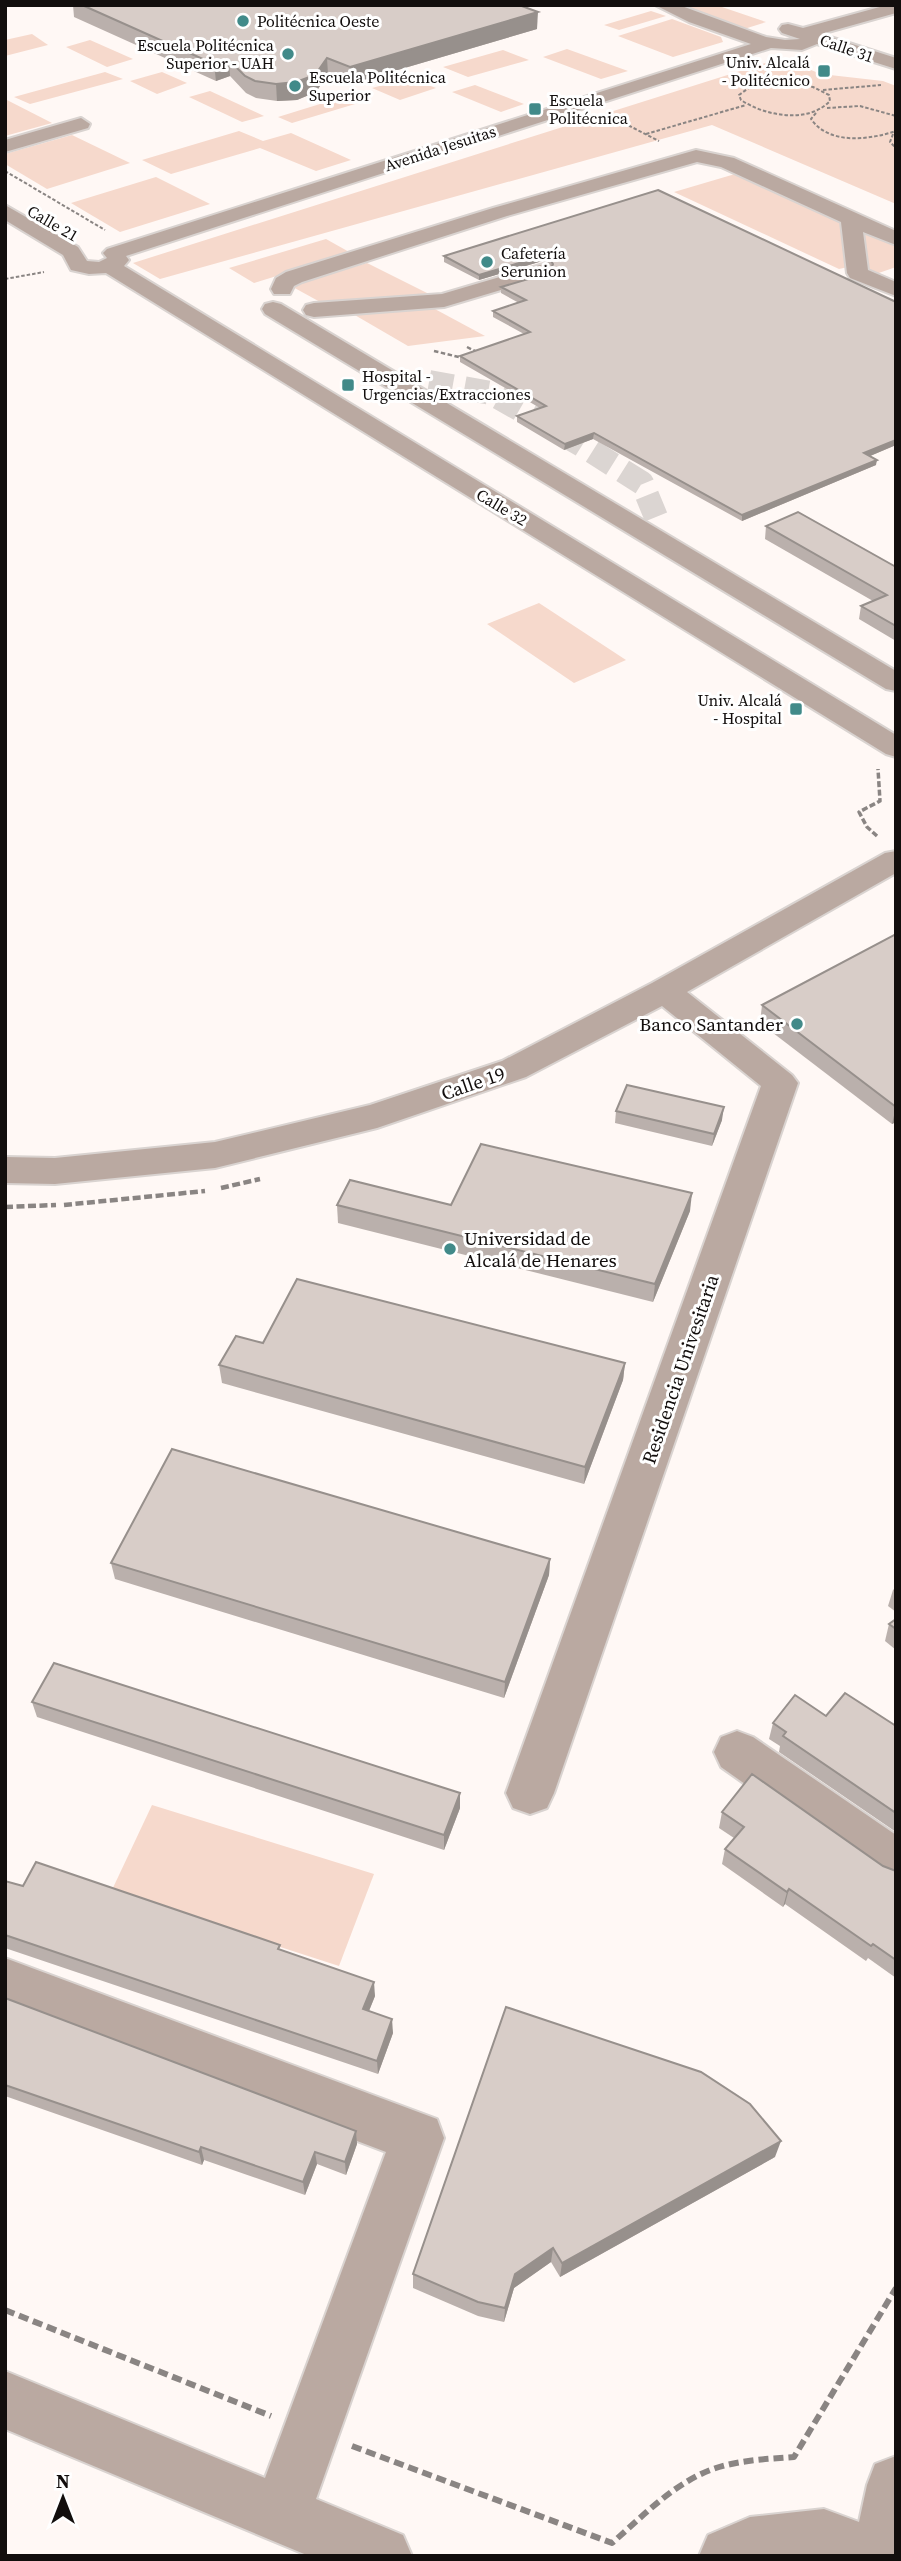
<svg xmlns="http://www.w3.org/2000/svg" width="901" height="2561" viewBox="0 0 901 2561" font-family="'Source Serif 4',serif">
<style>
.green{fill:#f6d9cc}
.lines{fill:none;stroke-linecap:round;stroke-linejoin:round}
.minor-tunnel{stroke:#dbd5d2;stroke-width:24;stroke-dasharray:24 12;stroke-linecap:butt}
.minor-casing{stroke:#d9d3d0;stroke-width:4}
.path-far4{stroke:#8a8583;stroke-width:2;stroke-dasharray:3.5 2;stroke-linecap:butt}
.path-far3{stroke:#8a8583;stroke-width:2.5;stroke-dasharray:4.5 2.5;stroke-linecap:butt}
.path-far2{stroke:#8a8583;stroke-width:3.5;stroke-dasharray:6 2.5;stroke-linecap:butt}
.path-far1{stroke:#8a8583;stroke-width:4.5;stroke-dasharray:8 3.5;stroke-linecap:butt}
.path{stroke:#8a8583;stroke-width:6;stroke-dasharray:10 5;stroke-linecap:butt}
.minor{fill:#baa9a1;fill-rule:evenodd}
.wall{fill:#bab0ac}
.shaded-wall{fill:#97908c}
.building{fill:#d8cdc8;stroke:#97908c;stroke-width:2}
.poi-dot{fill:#418a89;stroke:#fff;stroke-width:2.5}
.labels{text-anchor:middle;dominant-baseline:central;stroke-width:6;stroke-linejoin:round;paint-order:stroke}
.far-poi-label{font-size:16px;fill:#120e0d;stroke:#fff;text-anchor:start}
.far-street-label{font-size:16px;fill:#120e0d;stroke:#fff}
.poi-label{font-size:19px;fill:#120e0d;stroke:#fff;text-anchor:end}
.street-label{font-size:19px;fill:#120e0d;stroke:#fff}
</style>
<rect width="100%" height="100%" fill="#fff8f5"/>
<g class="green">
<path d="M 671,5 L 716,5 L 766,22 L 741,30 Z"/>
<path d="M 651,11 L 666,16 L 619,30 L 604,25 Z"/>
<path d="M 672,19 L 721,37 L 723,42 L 673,57 L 618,36 Z"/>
<path d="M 32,34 L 48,45 L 5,56 L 5,40 Z"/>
<path d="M 90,40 L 133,59 L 107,67 L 66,47 Z"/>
<path d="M 567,49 L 628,71 L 601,79 L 543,57 Z"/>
<path d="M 503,50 L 529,60 L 468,77 L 443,67 Z"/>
<path d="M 781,58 L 821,74 L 883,81 L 896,86 L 896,204 L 712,125 L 160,279 L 133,263 Z"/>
<path d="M 105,72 L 123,79 L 30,104 L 14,97 Z"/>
<path d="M 162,72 L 187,83 L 157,94 L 130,81 Z"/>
<path d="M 409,78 L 436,88 L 400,100 L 372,88 Z"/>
<path d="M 475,85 L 524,104 L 501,112 L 452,92 Z"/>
<path d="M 210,91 L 264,116 L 242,122 L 189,97 Z"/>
<path d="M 349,95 L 365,101 L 292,123 L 278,117 Z"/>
<path d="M 5,99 L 52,123 L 5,136 Z"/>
<path d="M 239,131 L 263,141 L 291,133 L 351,160 L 316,171 L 260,148 L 171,174 L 142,160 Z"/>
<path d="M 72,135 L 130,163 L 47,189 L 5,164 L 5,154 Z"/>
<path d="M 735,174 L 846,224 L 848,267 L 839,269 L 674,192 Z"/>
<path d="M 156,177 L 210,204 L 120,232 L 71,203 Z"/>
<path d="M 867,233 L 896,245 L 896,267 L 873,275 L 868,272 L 862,235 Z"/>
<path d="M 326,239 L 351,253 L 254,283 L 229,268 Z"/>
<path d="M 367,263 L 431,295 L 322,303 L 291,286 Z"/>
<path d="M 433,308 L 485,336 L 408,346 L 353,314 Z"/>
<path d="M 539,603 L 626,660 L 574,683 L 487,624 Z"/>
<path d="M 152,1805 L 374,1874 L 339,1966 L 111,1892 Z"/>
</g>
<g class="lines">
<path class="minor-tunnel" d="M 429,382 L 491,393 L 580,444 L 642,483 L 656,517"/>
<defs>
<g id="minor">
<path d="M 655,5 L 679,5 L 766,37 L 785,40 L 800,39 L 782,33 L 779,29 L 782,25 L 788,24 L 803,28 L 887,5 L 896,5 L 896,13 L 821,34 L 896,58 L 896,69 L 817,44 L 802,50 L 771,48 L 126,256 L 129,260 L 124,266 L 896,735 L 896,757 L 886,754 L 106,273 L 89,274 L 71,270 L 63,255 L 5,220 L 5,205 L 78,247 L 87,261 L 99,262 L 107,258 L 103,253 L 107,249 L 751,44 L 689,22 Z"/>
<path d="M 81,118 L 90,124 L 88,128 L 5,152 L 5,140 Z"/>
<path d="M 696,150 L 734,158 L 896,231 L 896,245 L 863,232 L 868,270 L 896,282 L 896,296 L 850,278 L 847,273 L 841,222 L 721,167 L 697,162 L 507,216 L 302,282 L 294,286 L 290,294 L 274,294 L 271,289 L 276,278 L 286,272 L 493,208 Z"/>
<path d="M 540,265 L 548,266 L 551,271 L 548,276 L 444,307 L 314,317 L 306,315 L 303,310 L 306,305 L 314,303 L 442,294 Z"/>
<path d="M 273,302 L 281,304 L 896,671 L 896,691 L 886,689 L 265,314 L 262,309 L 265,304 Z"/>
<path d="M 896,851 L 896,873 L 687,992 L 792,1075 L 798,1083 L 554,1793 L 547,1808 L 530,1814 L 513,1808 L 506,1793 L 761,1086 L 662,1006 L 526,1077 L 377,1128 L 215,1168 L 55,1184 L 5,1183 L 5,1157 L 55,1158 L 215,1142 L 370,1105 L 502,1061 L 652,983 L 885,853 Z"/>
<path d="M 737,1731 L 753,1737 L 896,1835 L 896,1885 L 879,1879 L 721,1767 L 714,1752 L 721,1737 Z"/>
<path d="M 5,1958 L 437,2119 L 444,2138 L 316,2499 L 403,2535 L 412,2556 L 309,2556 L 5,2429 L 5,2371 L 265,2478 L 386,2152 L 5,2007 Z"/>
<path d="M 896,2456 L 896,2556 L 699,2556 L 708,2535 L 750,2517 L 824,2509 L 859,2522 L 867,2485 L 875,2464 Z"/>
</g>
</defs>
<use href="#minor" class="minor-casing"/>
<g class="path-far4">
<path d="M 773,82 L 813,87 L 829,95 L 830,101 C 808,124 765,116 741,100 L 739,95 L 750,87 Z"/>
<path d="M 823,90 L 881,85"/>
<path d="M 827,108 L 860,106 L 896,116"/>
<path d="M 816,113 L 811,119 C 829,145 869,140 896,131"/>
<path d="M 614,118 L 659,141"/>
<path d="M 646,134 L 746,105"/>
<path d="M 893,134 L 890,142 L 896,148"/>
<path d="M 5,171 L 105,230"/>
<path d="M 5,279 L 44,272"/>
</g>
<g class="path-far3">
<path d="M 467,347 L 479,353"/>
<path d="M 434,351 L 463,358"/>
</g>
<path class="path-far2" d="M 877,836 L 867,827 L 859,812 L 880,801 L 878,769"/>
<g class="path-far1">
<path d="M 221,1188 L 260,1179"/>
<path d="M 64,1205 L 205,1191"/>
<path d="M 5,1207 L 56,1205"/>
</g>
<g class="path">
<path d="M 5,2310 L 271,2416"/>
<path d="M 352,2446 L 612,2543 C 643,2516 674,2483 713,2469 C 739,2460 767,2459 794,2457 L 896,2288"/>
</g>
<use href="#minor" class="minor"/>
</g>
<g class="wall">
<path d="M 73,5 L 519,5 L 537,29 L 350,84 L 328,74 L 316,92 L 297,100 L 277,101 L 256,98 L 246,93 L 230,76 L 216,81 L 74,17 Z"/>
<path d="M 658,190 L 896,302 L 896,445 L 870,456 L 876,465 L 742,521 L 593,439 L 564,450 L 517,422 L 517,416 L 540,408 L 460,362 L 460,356 L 524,334 L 493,317 L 493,311 L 519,303 L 501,293 L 501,287 L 549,273 L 552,268 L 548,263 L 539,262 L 479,280 L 444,262 L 444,256 Z"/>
<path d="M 766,526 L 896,567 L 896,641 L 859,619 L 861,606 L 873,601 L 765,539 Z"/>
<path d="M 896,936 L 896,1122 L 892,1124 L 760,1023 L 762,1005 Z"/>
<path d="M 616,1111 L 722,1120 L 712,1146 L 615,1123 Z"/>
<path d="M 337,1205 L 451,1205 L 690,1211 L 653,1302 L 338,1223 Z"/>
<path d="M 263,1343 L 625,1363 L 623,1380 L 584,1484 L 222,1383 L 219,1365 Z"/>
<path d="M 550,1559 L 549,1575 L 504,1698 L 115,1579 L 111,1563 Z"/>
<path d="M 896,1587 L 896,1612 L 888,1606 L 893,1590 Z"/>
<path d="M 896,1619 L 896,1650 L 885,1641 L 889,1624 Z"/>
<path d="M 32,1702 L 460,1793 L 460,1808 L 444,1850 L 37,1717 Z"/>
<path d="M 826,1716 L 896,1726 L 896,1832 L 779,1752 L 780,1746 L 769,1739 L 773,1723 Z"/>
<path d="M 722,1812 L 896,1871 L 896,1978 L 868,1958 L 866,1961 L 785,1904 L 783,1907 L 722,1864 L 725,1849 L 734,1838 L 719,1828 Z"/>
<path d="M 5,1881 L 23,1886 L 280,1950 L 375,1996 L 369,2011 L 393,2033 L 378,2074 L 5,1948 Z"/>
<path d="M 5,1998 L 356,2131 L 357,2144 L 346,2175 L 317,2164 L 305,2195 L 204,2160 L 202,2165 L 5,2096 Z"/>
<path d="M 775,2157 L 560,2277 L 551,2262 L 514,2288 L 504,2322 L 478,2316 L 413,2288 L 413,2274 Z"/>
</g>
<g class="shaded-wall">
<path d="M 538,12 L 537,29 L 350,84 L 350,67 Z"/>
<path d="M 327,58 L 328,74 L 316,92 L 297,100 L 277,101 L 276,84 Z"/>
<path d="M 229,60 L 230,76 L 216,81 L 214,64 Z"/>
<path d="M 539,257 L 539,262 L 479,280 L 479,275 Z"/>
<path d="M 594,433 L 593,439 L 564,450 L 565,444 Z"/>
<path d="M 896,440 L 896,445 L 863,459 L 864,453 Z"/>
<path d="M 877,460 L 876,465 L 742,521 L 742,515 Z"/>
<path d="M 724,1107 L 722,1120 L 712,1146 L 714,1134 Z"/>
<path d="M 896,1107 L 896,1122 L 892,1124 Z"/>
<path d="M 692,1193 L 690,1211 L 653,1302 L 655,1284 Z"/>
<path d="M 625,1363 L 623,1380 L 584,1484 L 585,1467 Z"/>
<path d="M 550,1559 L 549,1575 L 504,1698 L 505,1682 Z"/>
<path d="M 460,1793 L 460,1808 L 444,1850 L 444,1835 Z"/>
<path d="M 789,1889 L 785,1904 L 783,1907 L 787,1892 Z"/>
<path d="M 374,1982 L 375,1996 L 364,2023 L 363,2009 Z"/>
<path d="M 392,2019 L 393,2033 L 378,2074 L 377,2061 Z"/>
<path d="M 356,2131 L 357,2144 L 346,2175 L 345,2162 Z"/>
<path d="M 781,2141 L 775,2157 L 560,2277 L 562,2263 Z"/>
<path d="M 201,2147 L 204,2160 L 202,2165 L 199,2152 Z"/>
<path d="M 315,2152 L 317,2164 L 305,2195 L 303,2182 Z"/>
<path d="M 553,2248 L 551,2262 L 514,2288 L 504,2322 L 505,2308 L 515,2274 Z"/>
</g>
<g class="building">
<path d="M 82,5 L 519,5 L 538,12 L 350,67 L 327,58 L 315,75 L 296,82 L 276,84 L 255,81 L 245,76 L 229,60 L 214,64 Z"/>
<path d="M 658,190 L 896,302 L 896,440 L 864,453 L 877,460 L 742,515 L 594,433 L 565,444 L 517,416 L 546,406 L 460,356 L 530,332 L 493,311 L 526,300 L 501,287 L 549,273 L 553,264 L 549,258 L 539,257 L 479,275 L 444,256 Z"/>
<path d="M 798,512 L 896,567 L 896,626 L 861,606 L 887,595 L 766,526 Z"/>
<path d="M 894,935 L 896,936 L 896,1107 L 762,1005 Z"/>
<path d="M 627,1085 L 724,1107 L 714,1134 L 616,1111 Z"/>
<path d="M 481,1144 L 692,1193 L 655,1284 L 337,1205 L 350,1180 L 451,1205 Z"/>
<path d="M 297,1279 L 625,1363 L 585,1467 L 219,1365 L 236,1336 L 263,1343 Z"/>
<path d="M 172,1449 L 550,1559 L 505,1682 L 111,1563 Z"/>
<path d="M 896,1619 L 896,1629 L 889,1624 Z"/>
<path d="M 54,1663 L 460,1793 L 444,1835 L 32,1702 Z"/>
<path d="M 845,1693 L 896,1726 L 896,1813 L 783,1736 L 786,1732 L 773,1723 L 795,1695 L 826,1716 Z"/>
<path d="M 752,1774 L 883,1866 L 896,1871 L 896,1960 L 873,1944 L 871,1946 L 789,1889 L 787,1892 L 725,1849 L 744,1827 L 722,1812 Z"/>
<path d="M 36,1862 L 280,1945 L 278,1949 L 374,1982 L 363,2009 L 392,2019 L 377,2061 L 5,1935 L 5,1881 L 23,1886 Z"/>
<path d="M 5,1998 L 356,2131 L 345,2162 L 315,2152 L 303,2182 L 201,2147 L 199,2152 L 5,2085 Z"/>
<path d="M 506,2007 L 701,2072 L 750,2104 L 781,2141 L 562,2263 L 553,2248 L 515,2274 L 505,2308 L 478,2302 L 413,2274 Z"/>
</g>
<g class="poi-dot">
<circle cx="243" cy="21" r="7"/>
<circle cx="288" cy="54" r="7"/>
<rect x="817" y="64" width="14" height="14" rx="3.5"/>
<circle cx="295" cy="86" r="7"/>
<rect x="528" y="102" width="14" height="14" rx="3.5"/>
<circle cx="487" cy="262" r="7"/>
<rect x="341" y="378" width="14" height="14" rx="3.5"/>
<rect x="789" y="702" width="14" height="14" rx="3.5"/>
<circle cx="797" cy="1024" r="7"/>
<circle cx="450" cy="1249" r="7"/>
</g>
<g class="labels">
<g class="far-poi-label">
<text x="257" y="21">Politécnica Oeste</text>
<text x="274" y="45" text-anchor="end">Escuela Politécnica<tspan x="274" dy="18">Superior - UAH</tspan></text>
<text x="810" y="62" text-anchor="end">Univ. Alcalá<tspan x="810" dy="18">- Politécnico</tspan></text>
<text x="309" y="77">Escuela Politécnica<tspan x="309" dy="18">Superior</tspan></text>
<text x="549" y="100">Escuela<tspan x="549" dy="18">Politécnica</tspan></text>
<text x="501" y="253">Cafetería<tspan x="501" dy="18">Serunion</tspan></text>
<text x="362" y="376">Hospital -<tspan x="362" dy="18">Urgencias/Extracciones</tspan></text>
<text x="782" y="700" text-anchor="end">Univ. Alcalá<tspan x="782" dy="18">- Hospital</tspan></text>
</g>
<g class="far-street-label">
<text transform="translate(847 48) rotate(19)">Calle 31</text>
<text transform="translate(440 148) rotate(-18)">Avenida Jesuitas</text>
<text transform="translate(53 223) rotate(30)">Calle 21</text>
<text transform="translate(502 507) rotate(31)">Calle 32</text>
</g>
<g class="poi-label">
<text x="783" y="1024">Banco Santander</text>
<text x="464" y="1238" text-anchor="start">Universidad de<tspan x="464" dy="22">Alcalá de Henares</tspan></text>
</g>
<g class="street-label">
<text transform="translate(473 1083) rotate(-19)">Calle 19</text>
<text transform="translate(680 1369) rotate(-71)">Residencia Univesitaria</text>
</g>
</g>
<rect width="901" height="2561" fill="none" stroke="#120e0d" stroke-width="14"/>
<g transform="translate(63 2498)" stroke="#ffffff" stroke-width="5" paint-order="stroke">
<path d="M0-5L12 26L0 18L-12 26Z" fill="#120e0d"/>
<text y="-10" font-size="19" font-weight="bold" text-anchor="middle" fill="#120e0d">N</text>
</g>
</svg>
